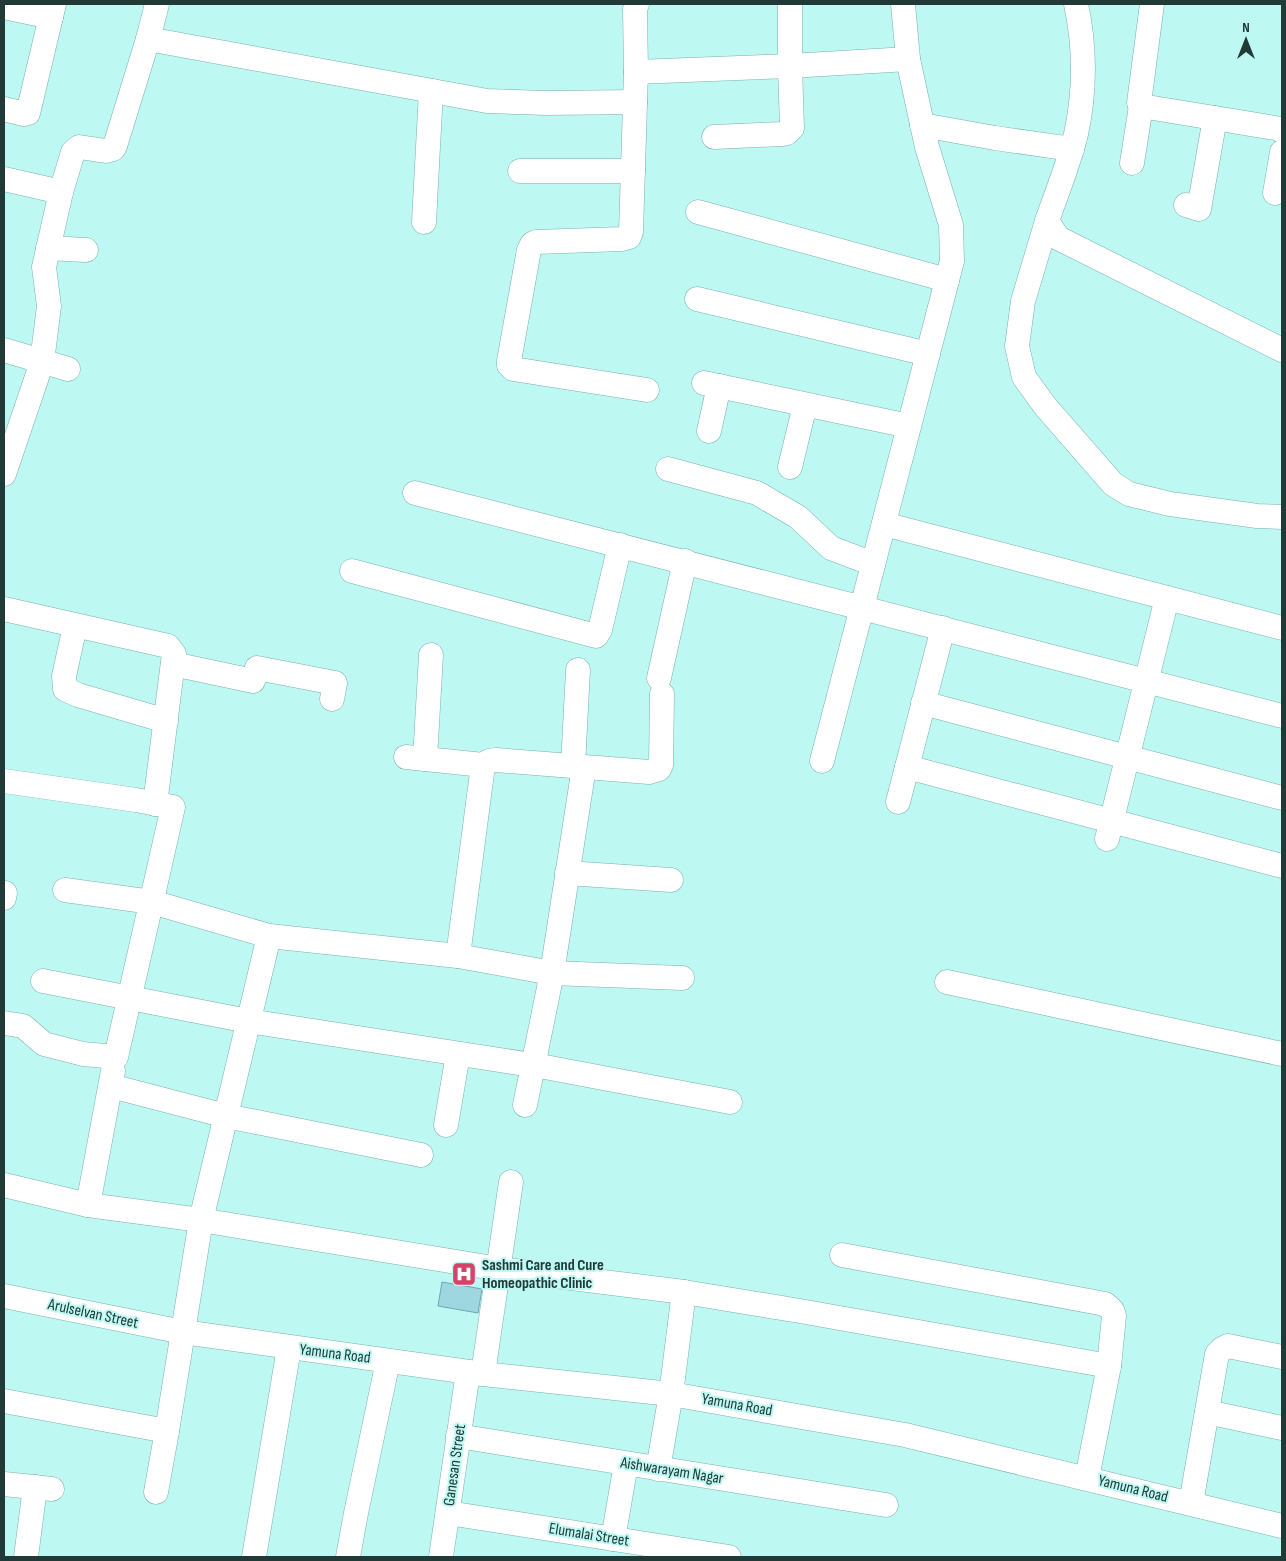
<svg xmlns="http://www.w3.org/2000/svg" width="1286" height="1561" viewBox="0 0 1286 1561" font-family="'Sofia Sans Condensed',sans-serif">
<style>
.building{fill:#9fd7e1;stroke:#70a7b1}
.lines{fill:none;stroke-linecap:round;stroke-linejoin:round}
.minor-casing{stroke:#79b1ad;stroke-width:25}
.minor{stroke:#fff;stroke-width:24}
.labels{text-anchor:middle;dominant-baseline:central;stroke-width:4;stroke-linejoin:round;paint-order:stroke}
.poi-label{font-size:16px;font-weight:bold;fill:#213937;stroke:#bdf8f2;text-anchor:start}
.street-label{font-size:16px;fill:#213937;stroke:#bdf8f2}
</style>
<rect width="100%" height="100%" fill="#bdf8f2"/>
<path class="building" d="M 442,1282 L 482,1289 L 478,1313 L 438,1306 Z"/>
<g class="lines">
<defs>
<g id="minor">
<path d="M 637,4 L 635,9 L 636,72 L 631,232 L 629,237 L 622,239 L 536,242 L 532,244 L 529,250 L 509,361 L 509,365 L 513,369 L 647,390"/>
<path d="M 790,4 L 790,66 L 908,59"/>
<path d="M 1076,4 C 1085,46 1085,92 1076,134 C 1069,163 1057,192 1047,221 L 1058,238 L 1282,350"/>
<path d="M 1152,4 L 1139,103 L 1141,106 L 1281,129 L 1282,131"/>
<path d="M 4,7 L 51,17"/>
<path d="M 148,39 L 487,101 L 546,103 L 635,102"/>
<path d="M 636,72 L 790,66 L 792,128 L 787,133 L 782,134 L 714,137"/>
<path d="M 4,109 L 24,114 L 28,113 L 54,4"/>
<path d="M 922,125 L 995,138 L 1072,149"/>
<path d="M 1132,163 L 1141,106"/>
<path d="M 520,171 L 633,171"/>
<path d="M 4,179 L 61,192"/>
<path d="M 1275,193 L 1282,152"/>
<path d="M 1186,205 L 1199,209 L 1215,118"/>
<path d="M 698,212 L 947,280"/>
<path d="M 1047,221 L 1023,301 L 1017,346 L 1024,377 L 1045,406 L 1113,484 L 1129,494 L 1170,504 L 1257,516 L 1282,517"/>
<path d="M 424,222 L 431,91"/>
<path d="M 48,248 L 86,250"/>
<path d="M 697,299 L 928,354"/>
<path d="M 4,350 L 68,369"/>
<path d="M 704,383 L 909,426"/>
<path d="M 709,431 L 719,386"/>
<path d="M 790,467 L 805,405"/>
<path d="M 668,469 L 757,493 L 798,517 L 831,548 L 873,564"/>
<path d="M 4,474 L 42,362 L 49,306 L 44,267 L 61,192 L 73,152 L 79,147 L 106,151 L 113,149 L 115,146 L 148,39 L 157,4"/>
<path d="M 415,493 L 1282,716"/>
<path d="M 884,524 L 1282,628"/>
<path d="M 352,571 L 596,636 L 600,630 L 620,545"/>
<path d="M 4,609 L 168,646 L 174,654 L 155,804"/>
<path d="M 75,626 L 64,676 L 65,689 L 78,695 L 166,721"/>
<path d="M 173,664 L 253,681 L 257,668 L 335,683 L 332,699"/>
<path d="M 659,678 L 685,561"/>
<path d="M 923,703 L 1282,798"/>
<path d="M 406,757 L 483,765"/>
<path d="M 425,759 L 431,655"/>
<path d="M 822,761 L 952,261 L 951,225 L 927,147 L 908,59 L 903,4"/>
<path d="M 573,766 L 578,670"/>
<path d="M 907,767 L 1282,866"/>
<path d="M 4,781 L 136,800 L 173,807 L 116,1057 L 83,1054 L 44,1044 L 23,1026 L 4,1023"/>
<path d="M 898,802 L 943,628"/>
<path d="M 1107,839 L 1167,598"/>
<path d="M 567,873 L 671,880"/>
<path d="M 65,890 L 152,902 L 269,936 L 458,956 L 552,973 L 682,978"/>
<path d="M 4,898 L 5,893"/>
<path d="M 458,956 L 483,765 L 489,761 L 496,760 L 649,772 L 659,769 L 661,765 L 662,694"/>
<path d="M 43,981 L 248,1021 L 545,1067 L 730,1102"/>
<path d="M 947,982 L 1282,1054"/>
<path d="M 111,1086 L 226,1116 L 421,1155"/>
<path d="M 525,1105 L 552,973 L 584,767"/>
<path d="M 446,1125 L 458,1054"/>
<path d="M 4,1185 L 88,1205 L 201,1220 L 499,1269 L 684,1292 L 800,1311 L 1109,1366 L 1087,1478"/>
<path d="M 88,1205 L 113,1071"/>
<path d="M 842,1255 L 1105,1304 L 1112,1310 L 1114,1316 L 1109,1366"/>
<path d="M 4,1296 L 183,1332 L 483,1374 L 671,1394 L 905,1435 L 1282,1526"/>
<path d="M 483,1374 L 511,1182"/>
<path d="M 4,1401 L 167,1431 L 201,1220 L 269,936"/>
<path d="M 1207,1412 L 1282,1428"/>
<path d="M 458,1436 L 886,1505"/>
<path d="M 658,1469 L 671,1394 L 684,1292"/>
<path d="M 4,1484 L 52,1489"/>
<path d="M 156,1492 L 167,1431"/>
<path d="M 1191,1503 L 1217,1354 L 1222,1349 L 1228,1346 L 1282,1357"/>
<path d="M 448,1513 L 729,1557"/>
<path d="M 613,1539 L 626,1464"/>
<path d="M 26,1557 L 35,1487"/>
<path d="M 254,1557 L 289,1348"/>
<path d="M 348,1557 L 356,1513 L 388,1361"/>
<path d="M 441,1557 L 468,1372"/>
</g>
</defs>
<use href="#minor" class="minor-casing"/>
<use href="#minor" class="minor"/>
</g>
<defs>
<symbol id="hospital-square" viewBox="-11 -11 22 22"><rect x="-9" y="-9" width="18" height="18" rx="4" fill="#d34468" stroke="#bdf8f2"/><path d="M-5-5h3v3.5h4V-5h3V5h-3V1.5h-4V5h-3Z" fill="#fff"/></symbol>
</defs>
<g fill-rule="evenodd">
<use href="#hospital-square" x="450" y="1260" width="28" height="28"/>
</g>
<g class="labels">
<g class="poi-label">
<text x="482" y="1265">Sashmi Care and Cure<tspan x="482" dy="18">Homeopathic Clinic</tspan></text>
</g>
<g class="street-label">
<text transform="translate(93 1314) rotate(12)">Arulselvan Street</text>
<text transform="translate(335 1354) rotate(7)">Yamuna Road</text>
<text transform="translate(737 1405) rotate(10)">Yamuna Road</text>
<text transform="translate(455 1465) rotate(-82)">Ganesan Street</text>
<text transform="translate(672 1471) rotate(9)">Aishwarayam Nagar</text>
<text transform="translate(1133 1489) rotate(14)">Yamuna Road</text>
<text transform="translate(589 1535) rotate(9)">Elumalai Street</text>
</g>
</g>
<rect width="1286" height="1561" fill="none" stroke="#213937" stroke-width="10"/>
<g transform="translate(1246 40)" stroke="#bdf8f2" stroke-width="4" paint-order="stroke">
<path d="M0-4L9 19L0 12L-9 19Z" fill="#213937"/>
<text y="-8" font-size="14" font-weight="bold" text-anchor="middle" fill="#213937">N</text>
</g>
</svg>
